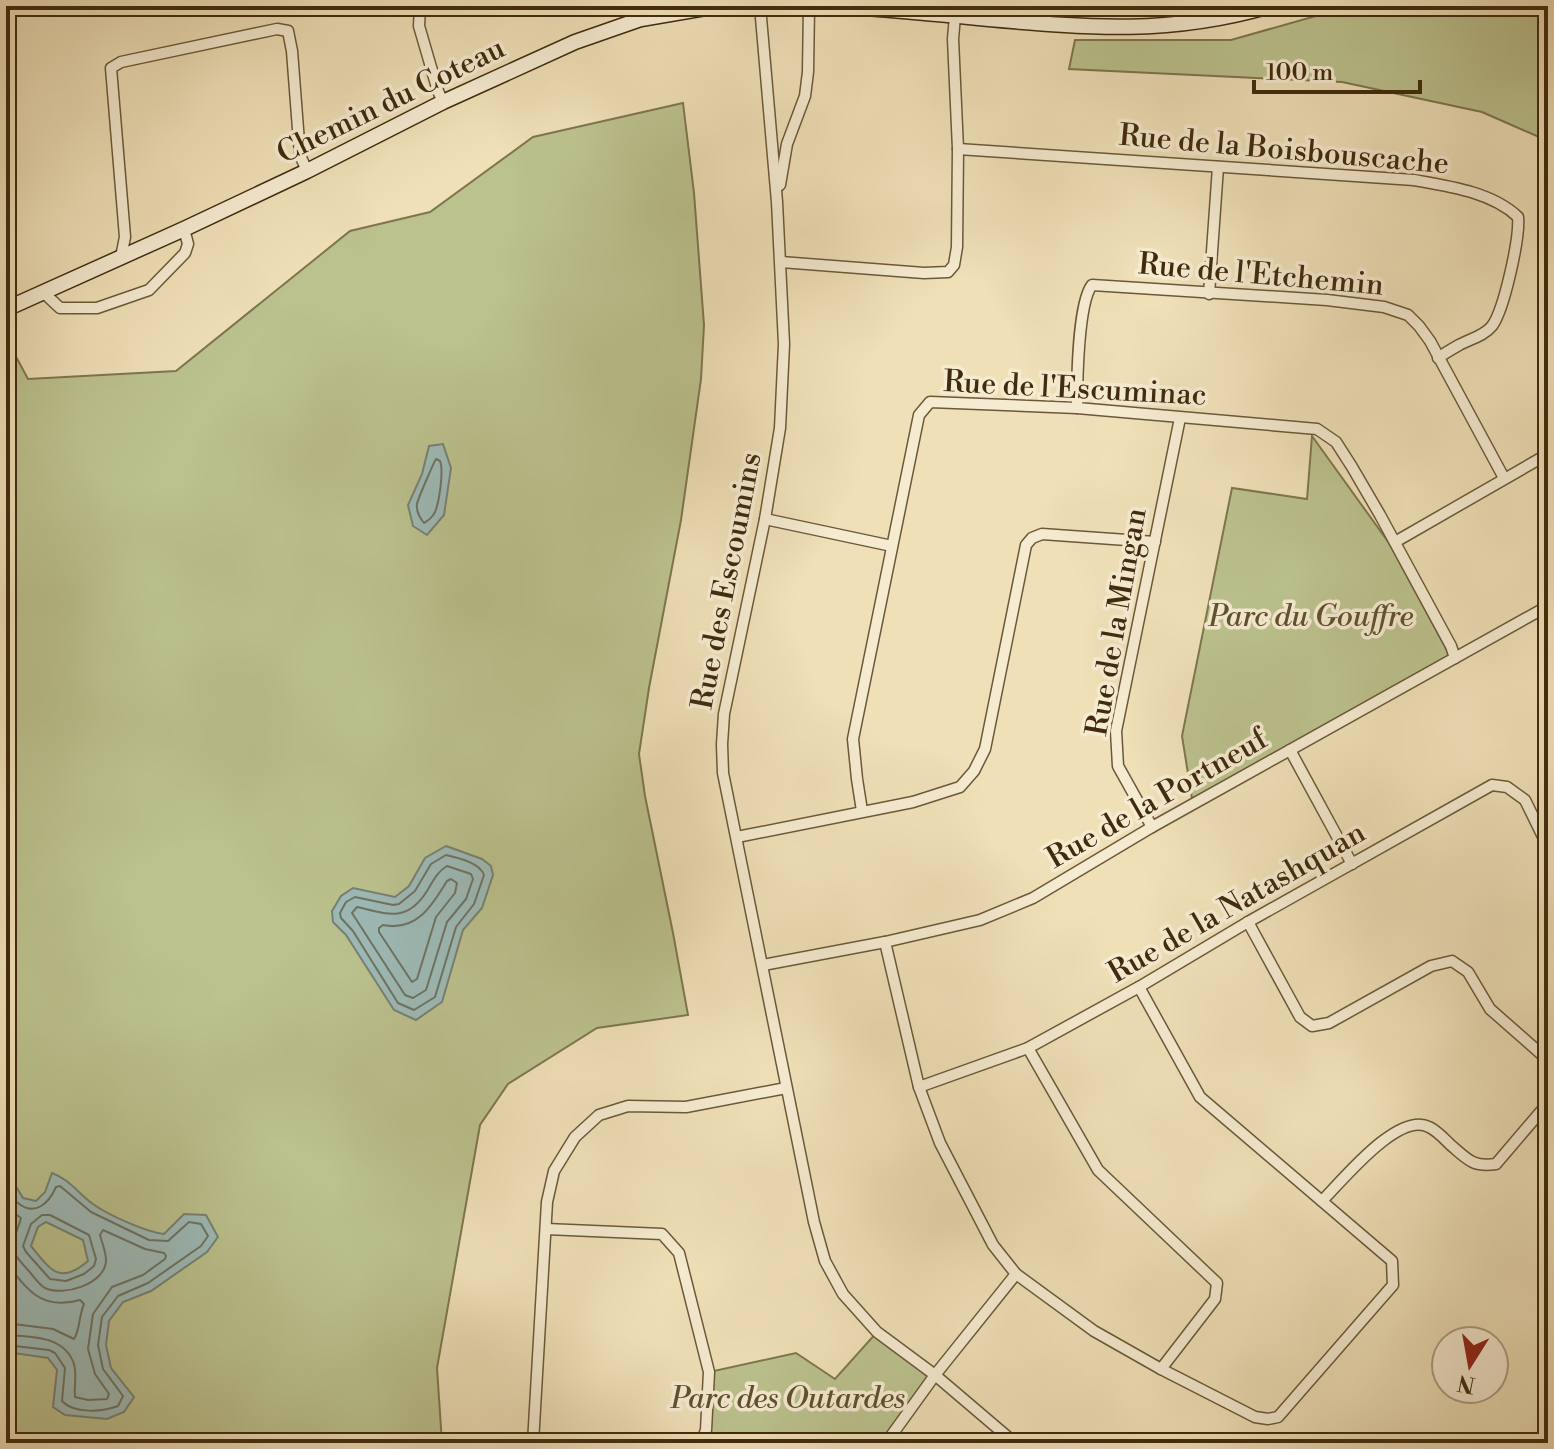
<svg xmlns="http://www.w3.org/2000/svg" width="1554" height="1449" viewBox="0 0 1554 1449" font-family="'Libre Bodoni',serif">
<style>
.green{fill:#bbc28e;stroke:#7e764e;stroke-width:2}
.water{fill:#9dbbb8;stroke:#788174;stroke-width:2;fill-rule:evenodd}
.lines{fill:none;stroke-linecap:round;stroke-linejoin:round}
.shore{stroke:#6e7362;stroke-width:2}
.street-casing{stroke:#6c5838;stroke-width:13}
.secondary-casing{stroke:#402b0d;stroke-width:17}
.street{stroke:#f5ebd1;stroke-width:10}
.secondary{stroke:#f5ebd1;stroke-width:14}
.labels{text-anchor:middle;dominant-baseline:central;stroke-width:7;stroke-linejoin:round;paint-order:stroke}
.street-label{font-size:30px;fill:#402b0d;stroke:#f5ebd1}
.park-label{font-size:30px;font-style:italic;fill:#5f512d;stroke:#f5ebd1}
</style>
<rect width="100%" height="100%" fill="#efe0b8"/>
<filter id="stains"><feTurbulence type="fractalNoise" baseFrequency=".0025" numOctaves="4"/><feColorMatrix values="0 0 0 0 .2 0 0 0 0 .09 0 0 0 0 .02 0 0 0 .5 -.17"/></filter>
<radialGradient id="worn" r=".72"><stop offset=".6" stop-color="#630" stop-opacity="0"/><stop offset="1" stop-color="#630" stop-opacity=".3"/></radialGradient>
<g class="green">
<path d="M 1077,6 L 1222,6 L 1200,14 L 1077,11 Z"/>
<path d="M 1351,6 L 1548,6 L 1548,141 L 1482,112 L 1342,82 L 1069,69 L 1075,40 L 1231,40 Z"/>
<path d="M 683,103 L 694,193 L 704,325 L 701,379 L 681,520 L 649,688 L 639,754 L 645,796 L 673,933 L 688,1015 L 597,1028 L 508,1084 L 480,1125 L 437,1368 L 442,1443 L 6,1443 L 6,338 L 28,379 L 176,371 L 350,231 L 430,212 L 533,137 Z"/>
<path d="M 1312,436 L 1389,543 L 1450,656 L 1193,805 L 1182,736 L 1232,488 L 1307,499 Z"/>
<path d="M 877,1332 L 935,1375 L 886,1443 L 701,1443 L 709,1372 L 796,1353 L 835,1379 Z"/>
</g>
<g class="water">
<path d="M 443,444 L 451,468 L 444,515 L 427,535 L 413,526 L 408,505 L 422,474 L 429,446 Z"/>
<path d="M 446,846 L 482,859 L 491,866 L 493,875 L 482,908 L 463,930 L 442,1002 L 416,1020 L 394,1010 L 346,935 L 333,922 L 332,911 L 341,896 L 353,888 L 395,897 L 409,886 L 425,858 Z"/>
<path d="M 6,1170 L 23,1198 L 36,1201 L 45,1192 L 52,1173 C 69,1179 79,1194 93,1204 C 108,1215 146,1232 164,1234 L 184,1214 L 206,1215 L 218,1237 L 207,1252 L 151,1291 L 123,1302 L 109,1321 L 106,1345 L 111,1368 L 134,1397 L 124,1412 L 107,1419 L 65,1415 L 53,1407 L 57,1370 L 48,1358 L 6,1352 ZM 46,1222 L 83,1240 L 88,1261 C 59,1286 50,1269 31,1246 L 38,1227 Z"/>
</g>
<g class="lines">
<g class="shore">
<path d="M 436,459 L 440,461 C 444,471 439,505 434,514 C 430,520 429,520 424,523 C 420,518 416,511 417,504 C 417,501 434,462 436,459 Z"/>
<path d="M 446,855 C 459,858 480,863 484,875 L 474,904 L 456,927 L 435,997 L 414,1010 L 398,1003 L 353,931 L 341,918 L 340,913 L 346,902 L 355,897 L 393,905 L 399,904 L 415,891 L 431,864 Z"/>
<path d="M 447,866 L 471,874 L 473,879 L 466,899 L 447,922 L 426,990 L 413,998 L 405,995 L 352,913 L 357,907 C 387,914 407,923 427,891 C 433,881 437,872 447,866 Z"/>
<path d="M 451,879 L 457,883 L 455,893 L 436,917 L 417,979 L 412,982 L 379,932 L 379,928 L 383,925 C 416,932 432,906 447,881 Z"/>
<path d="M 6,1185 C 9,1191 13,1200 18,1203 C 35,1217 49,1203 56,1187 L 60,1186 L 91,1212 L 149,1240 L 168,1241 L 189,1222 L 201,1224 L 208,1236 L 201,1246 L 148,1283 L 118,1296 L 102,1317 L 98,1345 L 103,1369 L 123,1396 L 118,1406 C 102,1412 74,1414 62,1401 L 65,1368 L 55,1353 L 49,1350 L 6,1345"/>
<path d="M 6,1204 L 11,1211 L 21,1218 C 19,1227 12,1239 13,1249 C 15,1257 22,1263 27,1269 C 33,1275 38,1284 45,1288 C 63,1297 106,1284 106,1260 C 106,1252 102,1243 100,1235 L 103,1230 L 145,1249 L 164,1253 L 166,1256 L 165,1259 L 143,1275 L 112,1287 L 93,1314 L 88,1349 L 95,1374 L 109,1394 L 107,1399 L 88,1400 L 75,1397 C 74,1387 77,1374 74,1364 C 65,1336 30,1336 6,1335"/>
<path d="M 42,1215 L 50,1215 L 89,1235 L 96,1259 L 94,1266 L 84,1274 L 66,1281 L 50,1279 L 26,1252 L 23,1246 L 31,1224 Z"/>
<path d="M 6,1262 C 27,1290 42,1311 80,1300 L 84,1304 C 79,1315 80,1330 74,1339 L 53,1329 L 6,1323"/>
</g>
<defs>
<g id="street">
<path d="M 420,6 L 419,26 L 438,91 L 443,102"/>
<path d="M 760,6 L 777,202 L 784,344 L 780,428 L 765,519 L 724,714 L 722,744 L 723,773 L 814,1222 L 825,1261 L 843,1294 L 877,1332 L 935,1375 L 1009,1438 L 1018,1443"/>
<path d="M 958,149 L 1414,180 C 1448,186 1492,192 1518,217 C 1520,238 1504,310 1492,326 C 1484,336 1470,339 1459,345 C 1452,349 1445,353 1438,358"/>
<path d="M 780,185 L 787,144 L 805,96 L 808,72 L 809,6"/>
<path d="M 121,257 L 125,237 L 111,68 L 121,62 L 277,29 L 288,31 L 292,51 L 300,155 L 307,171"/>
<path d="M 781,262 L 924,273 L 948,272 L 954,265 L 957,247 L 958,149 L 953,39 L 955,16"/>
<path d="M 44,293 L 60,308 L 97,308 L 149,290 L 185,253 L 188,244 L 184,229"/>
<path d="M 1209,294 L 1218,167"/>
<path d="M 1077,408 C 1077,382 1078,303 1092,285 L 1327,300 L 1384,307 L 1408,315 L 1419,326 L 1430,341 L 1504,478"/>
<path d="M 765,519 L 892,546"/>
<path d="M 1395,542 L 1548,454"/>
<path d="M 1290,750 L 1352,864"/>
<path d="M 862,811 L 857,779 L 853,739 L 919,415 L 930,402 L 1077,408 L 1317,429 L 1336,442 L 1352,467 L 1380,515 L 1451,646 L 1455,658"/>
<path d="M 1152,827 L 1118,766 L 1116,731 L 1180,418"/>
<path d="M 737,837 L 913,802 L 960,787 L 974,771 L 985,749 L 1026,545 L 1032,538 L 1042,534 L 1155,542"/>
<path d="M 1248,922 L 1300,1017 L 1312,1026 L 1329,1023 L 1431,966 L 1452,961 L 1468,972 L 1490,1009 L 1548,1060"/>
<path d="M 885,942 L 919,1087 L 940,1143 L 993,1245 L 1016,1274 L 1094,1331 L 1161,1369 L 1255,1417 L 1268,1419 L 1278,1417 L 1393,1285 L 1392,1261 L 1200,1097 L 1139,987"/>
<path d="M 763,965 L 885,942 L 980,920 L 1033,898 L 1152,827 L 1548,606"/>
<path d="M 1028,1048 L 1098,1170 L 1217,1283 L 1215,1299 L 1161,1369"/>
<path d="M 919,1087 L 1028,1048 L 1139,987 L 1248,922 L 1492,785 L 1507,787 L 1525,800 L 1548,847"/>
<path d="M 1322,1201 C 1342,1181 1398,1111 1429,1127 C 1438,1131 1446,1141 1453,1147 C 1469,1161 1474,1167 1496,1164 L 1548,1103"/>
<path d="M 546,1229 L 662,1234 L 679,1253 L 709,1372 L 706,1430 L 701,1443"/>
<path d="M 533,1443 L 547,1202 L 554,1171 L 575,1137 L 599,1115 L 628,1106 L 686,1107 L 786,1088"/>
<path d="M 886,1443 L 935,1375 L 1016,1274"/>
</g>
<g id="secondary">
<path d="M 842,6 C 891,10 940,14 989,19 C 1090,28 1170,35 1270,6"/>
<path d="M 6,309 L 184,229 L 307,171 L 443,102 L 575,42 L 641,19 L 717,6"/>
</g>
</defs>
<use href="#street" class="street-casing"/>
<use href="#secondary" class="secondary-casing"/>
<use href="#street" class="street"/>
<use href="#secondary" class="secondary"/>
</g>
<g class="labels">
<g class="street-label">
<text transform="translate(391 101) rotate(-26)">Chemin du Coteau</text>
<text transform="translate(1284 150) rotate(5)">Rue de la Boisbouscache</text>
<text transform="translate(1261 275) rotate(5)">Rue de l'Etchemin</text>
<text transform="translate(1075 389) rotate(3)">Rue de l'Escuminac</text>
<text transform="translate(727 581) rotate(-79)">Rue des Escoumins</text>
<text transform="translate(1117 622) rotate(-80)">Rue de la Mingan</text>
<text transform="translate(1157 799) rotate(-30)">Rue de la Portneuf</text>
<text transform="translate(1237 903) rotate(-30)">Rue de la Natashquan</text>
</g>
<g class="park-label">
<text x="1311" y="617">Parc du Gouffre</text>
<text x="788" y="1399">Parc des Outardes</text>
</g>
</g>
<rect width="1554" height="1449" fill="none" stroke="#efe0b8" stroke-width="32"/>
<rect x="8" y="8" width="1538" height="1433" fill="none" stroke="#402b0d" stroke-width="4"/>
<rect x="16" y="16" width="1522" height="1417" fill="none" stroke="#402b0d" stroke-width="2"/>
<g transform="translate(1470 1365) rotate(191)"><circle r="38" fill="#f5ebd1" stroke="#ad9e83" stroke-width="2"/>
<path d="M0-6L14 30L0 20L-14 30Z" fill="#8f2418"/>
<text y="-12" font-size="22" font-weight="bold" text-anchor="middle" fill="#402b0d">N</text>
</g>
<path d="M1254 80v12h166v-12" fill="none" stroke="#402b0d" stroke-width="4"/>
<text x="1266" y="80" font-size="24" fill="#402b0d" stroke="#f5ebd1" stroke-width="6" paint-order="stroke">100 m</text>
<rect width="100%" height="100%" filter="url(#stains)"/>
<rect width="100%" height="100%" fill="url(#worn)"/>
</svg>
